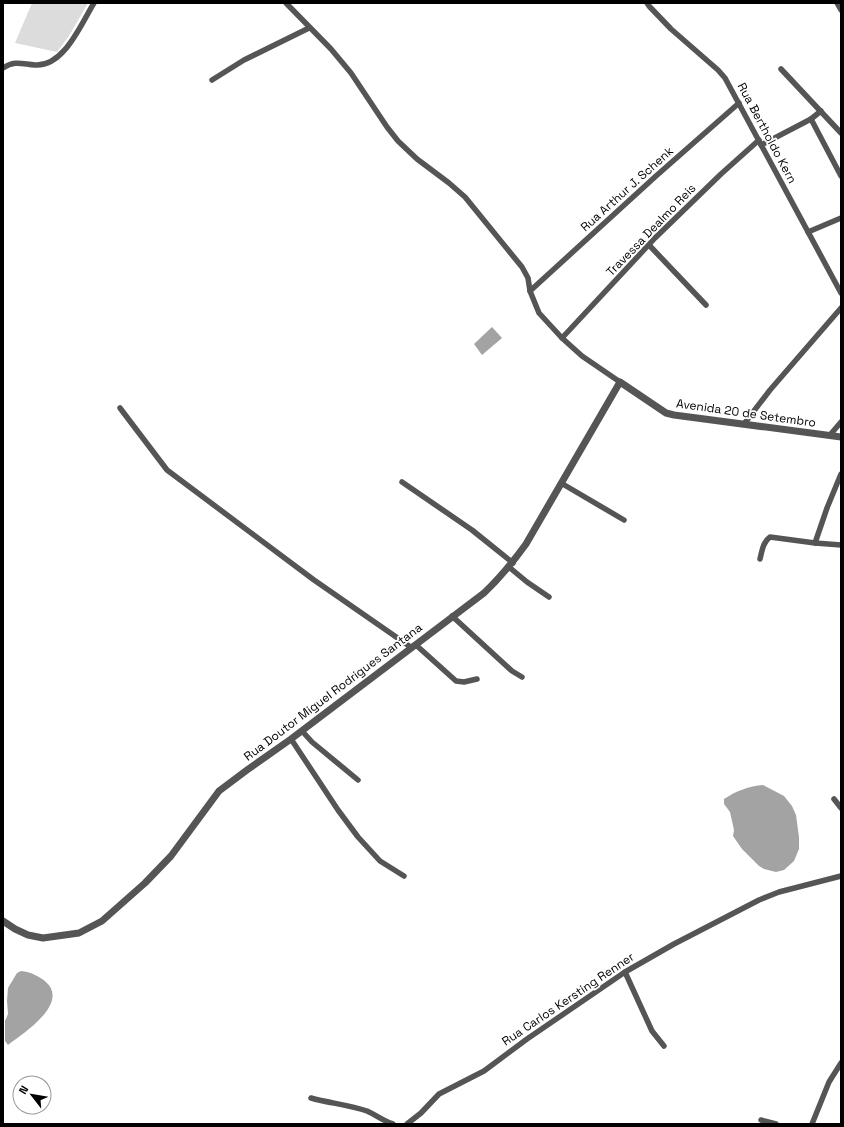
<svg xmlns="http://www.w3.org/2000/svg" width="844" height="1127" viewBox="0 0 844 1127" font-family="'Space Grotesk',sans-serif">
<style>
.green{fill:#dcdcdc}
.water{fill:#a3a3a3}
.lines{fill:none;stroke-linecap:round;stroke-linejoin:round}
.minor{stroke:#555;stroke-width:5.5}
.tertiary{stroke:#555;stroke-width:7}
.labels{text-anchor:middle;dominant-baseline:central;stroke-width:3.5;stroke-linejoin:round;paint-order:stroke}
.street-label{font-size:12px;fill:#000;stroke:#fff}
</style>
<rect width="100%" height="100%" fill="#fff"/>
<path class="green" d="M 32,3 L 88,3 L 69,36 L 57,52 L 15,43 Z"/>
<g class="water">
<path d="M 492,327 L 502,338 L 482,355 L 474,344 Z"/>
<path d="M 763,785 L 784,796 L 792,806 L 796,815 L 799,837 L 799,849 L 794,861 L 784,870 L 776,872 L 764,869 L 759,866 L 742,849 L 733,836 L 734,830 L 730,812 L 724,804 L 724,799 C 736,791 749,786 763,785 Z"/>
<path d="M 21,971 C 31,972 39,976 46,982 C 70,1004 22,1034 8,1045 L 5,1041 L 5,1021 L 8,1014 L 7,1001 L 8,988 L 17,973 Z"/>
</g>
<g class="lines">
<g class="minor">
<path d="M 286,3 L 331,49 L 351,73 L 387,127 L 398,141 L 417,159 L 449,183 L 465,197 L 522,267 L 528,278 L 530,291 L 539,313 L 562,338 L 582,356 L 620,382"/>
<path d="M 647,3 L 649,6 L 671,29 L 718,70 L 725,78 L 841,293"/>
<path d="M 837,3 L 841,10"/>
<path d="M 3,68 C 15,60 22,64 35,65 C 64,67 81,24 94,3"/>
<path d="M 781,69 L 841,133"/>
<path d="M 212,80 L 244,60 L 309,28"/>
<path d="M 811,119 L 841,176"/>
<path d="M 761,145 L 811,119 L 821,111"/>
<path d="M 808,232 L 841,218"/>
<path d="M 649,245 L 706,305"/>
<path d="M 530,291 L 656,176 L 739,103"/>
<path d="M 562,338 L 655,238 L 721,174 L 759,140"/>
<path d="M 120,408 L 167,470 L 314,580 L 412,648"/>
<path d="M 744,424 L 770,390 L 841,308"/>
<path d="M 830,435 L 841,422"/>
<path d="M 402,482 L 472,530 L 513,563"/>
<path d="M 561,483 L 624,520"/>
<path d="M 815,543 L 827,508 L 841,474"/>
<path d="M 760,559 C 762,551 763,542 770,537 L 815,543 L 841,545"/>
<path d="M 509,567 L 527,582 L 549,597"/>
<path d="M 452,616 L 512,671 L 522,677"/>
<path d="M 416,645 L 456,681 L 464,682 L 477,679"/>
<path d="M 302,731 L 312,742 L 358,780"/>
<path d="M 291,739 L 338,810 L 358,837 L 380,861 L 404,876"/>
<path d="M 834,799 L 841,808"/>
<path d="M 625,972 L 652,1031 L 664,1046"/>
<path d="M 311,1098 C 329,1103 349,1105 367,1111 C 376,1115 383,1121 393,1124"/>
<path d="M 761,1120 L 776,1124"/>
<path d="M 407,1124 L 421,1113 L 439,1094 L 484,1071 L 527,1039 L 625,972 L 674,944 L 759,900 L 779,892 L 841,876"/>
<path d="M 812,1124 L 829,1082 L 841,1063"/>
</g>
<path class="tertiary" d="M 3,921 L 15,929 L 28,935 L 43,938 L 79,933 L 102,921 L 145,883 L 171,856 L 219,791 L 247,770 L 291,739 L 484,593 C 500,578 513,562 526,544 L 620,382 L 666,413 L 674,415 L 841,437"/>
</g>
<g class="labels">
<g class="street-label">
<text transform="translate(767 133) rotate(62)">Rua Bertholdo Kern</text>
<text transform="translate(627 189) rotate(-42)">Rua Arthur J. Schenk</text>
<text transform="translate(651 230) rotate(-46)">Travessa Dealmo Reis</text>
<text transform="translate(746 413) rotate(8)">Avenida 20 de Setembro</text>
<text transform="translate(333 692) rotate(-37)">Rua Doutor Miguel Rodrigues Santana</text>
<text transform="translate(568 999) rotate(-34)">Rua Carlos Kersting Renner</text>
</g>
</g>
<rect width="844" height="1127" fill="none" stroke="#000000" stroke-width="8"/>
<g transform="translate(32 1095) rotate(301)"><circle r="19" fill="#ffffff" stroke="#999999"/>
<path d="M0-3L7 15L0 10L-7 15Z" fill="#000000"/>
<text y="-6" font-size="11" font-weight="bold" text-anchor="middle" fill="#000000">N</text>
</g>
</svg>
